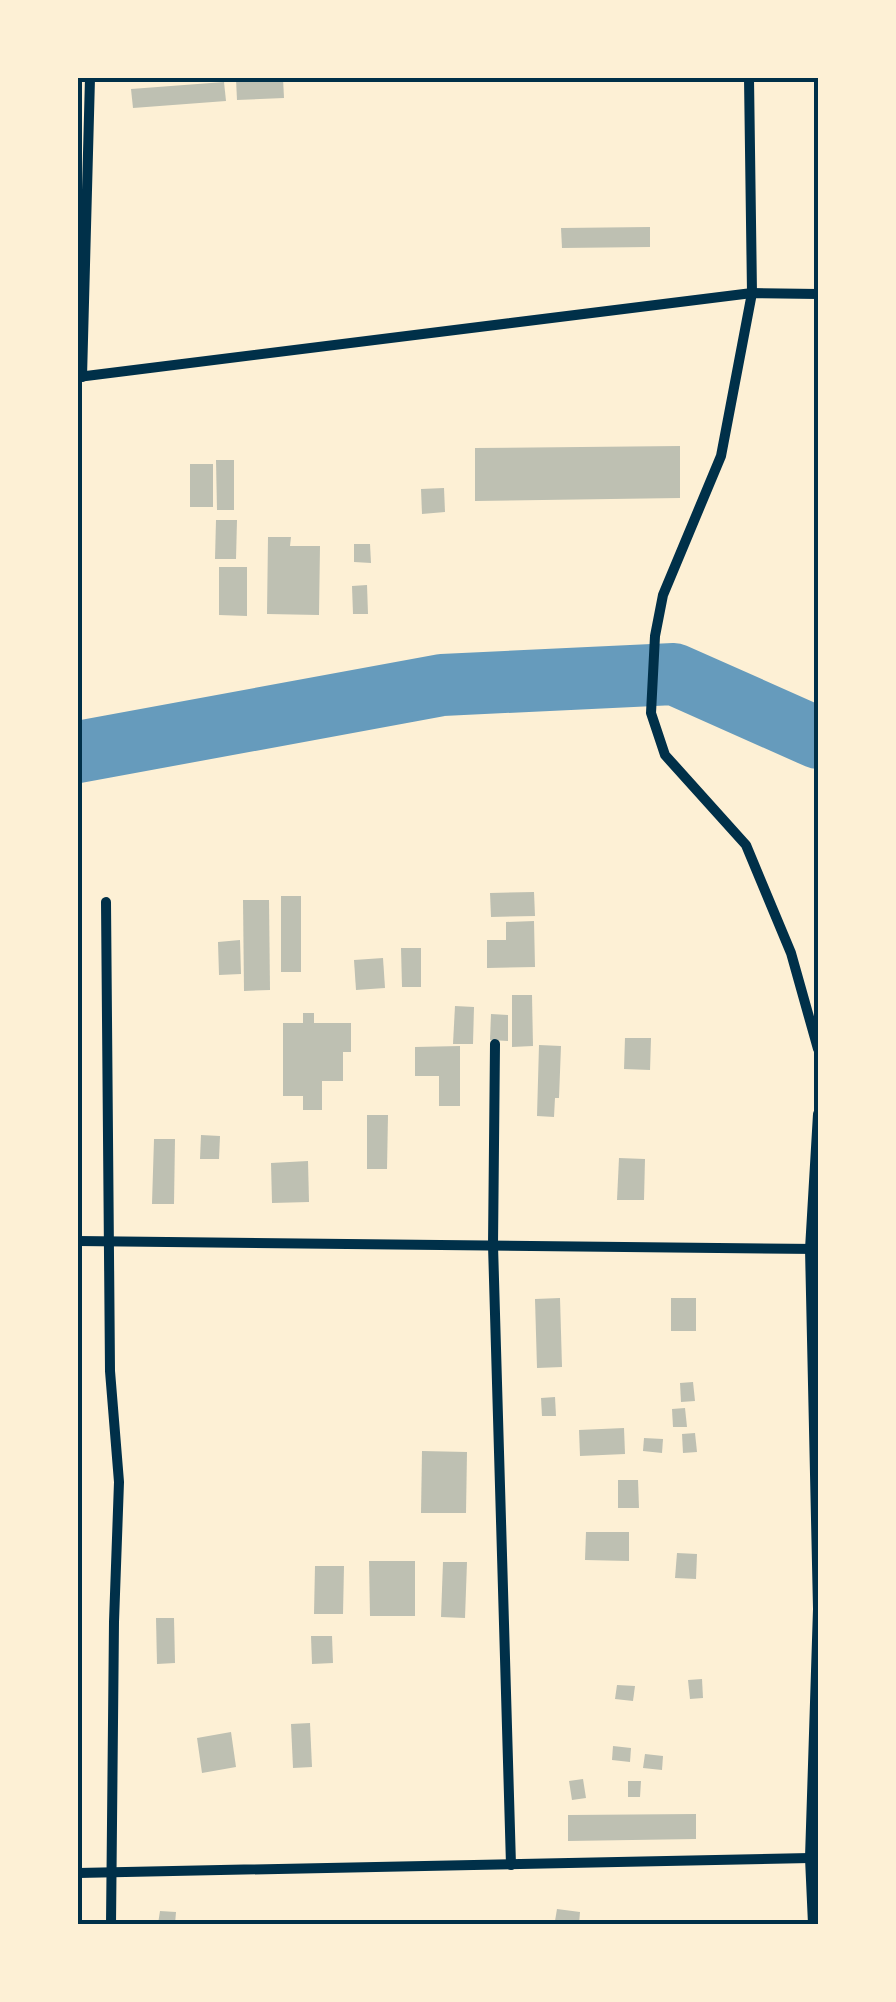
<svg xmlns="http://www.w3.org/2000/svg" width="896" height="2002" viewBox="0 0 896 2002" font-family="'Public Sans',sans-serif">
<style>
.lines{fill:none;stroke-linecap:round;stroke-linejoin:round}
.river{stroke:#669bbc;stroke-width:62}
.building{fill:#bec0b2}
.minor{stroke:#003049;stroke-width:10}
.neatline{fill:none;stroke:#003049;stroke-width:4}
</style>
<rect width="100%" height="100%" fill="#fdf0d5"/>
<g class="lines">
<path class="river" d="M 78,752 L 442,685 L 674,674 L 818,738"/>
</g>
<g class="building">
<path d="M 283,78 L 284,98 L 237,100 L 236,79 Z"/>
<path d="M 224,82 L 226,101 L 133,108 L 131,89 Z"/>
<path d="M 650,227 L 650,247 L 562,248 L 561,228 Z"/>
<path d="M 680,446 L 680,498 L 475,501 L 475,448 Z"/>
<path d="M 216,460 L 234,460 L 234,510 L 217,510 Z"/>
<rect x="190" y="464" width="23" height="43"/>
<path d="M 444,488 L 445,512 L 422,514 L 421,489 Z"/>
<path d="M 216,520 L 237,520 L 236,559 L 215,559 Z"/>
<path d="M 268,537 L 291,537 L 290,546 L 320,546 L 319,615 L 267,614 Z"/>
<path d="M 354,544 L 370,544 L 371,563 L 354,562 Z"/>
<path d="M 219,567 L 247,567 L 247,616 L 219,615 Z"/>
<path d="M 367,585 L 368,614 L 353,614 L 352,586 Z"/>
<path d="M 534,892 L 535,916 L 491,917 L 490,893 Z"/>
<rect x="281" y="896" width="20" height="76"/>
<path d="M 243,900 L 269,900 L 270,990 L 244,991 Z"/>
<path d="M 534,921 L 535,967 L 487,968 L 487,940 L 506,940 L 506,922 Z"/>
<path d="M 240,940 L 241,974 L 219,975 L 218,942 Z"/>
<path d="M 401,948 L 421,948 L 421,987 L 402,987 Z"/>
<path d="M 383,958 L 385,988 L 356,990 L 354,960 Z"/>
<path d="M 512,995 L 532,995 L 533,1046 L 512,1047 Z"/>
<path d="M 455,1006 L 474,1007 L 473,1044 L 453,1044 Z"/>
<path d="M 303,1013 L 314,1013 L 314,1023 L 351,1023 L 351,1052 L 343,1052 L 343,1081 L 322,1081 L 322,1110 L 303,1110 L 303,1096 L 283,1096 L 283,1023 L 303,1023 Z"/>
<path d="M 491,1014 L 508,1015 L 508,1041 L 490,1040 Z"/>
<path d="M 625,1038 L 651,1038 L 650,1070 L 624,1069 Z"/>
<path d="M 539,1045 L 561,1046 L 559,1098 L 555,1098 L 554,1117 L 537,1116 Z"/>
<path d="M 460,1046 L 460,1106 L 439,1106 L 439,1076 L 415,1076 L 415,1047 Z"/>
<path d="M 367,1115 L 388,1115 L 387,1169 L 367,1169 Z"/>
<path d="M 201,1135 L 220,1136 L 219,1159 L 200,1159 Z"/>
<path d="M 154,1139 L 175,1139 L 174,1204 L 152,1204 Z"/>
<path d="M 619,1158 L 645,1159 L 644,1200 L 617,1200 Z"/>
<path d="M 308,1161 L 309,1202 L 272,1203 L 271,1163 Z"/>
<path d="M 560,1298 L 562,1367 L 537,1368 L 535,1299 Z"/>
<rect x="671" y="1298" width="25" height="33"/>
<path d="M 693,1382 L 695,1401 L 681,1402 L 680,1383 Z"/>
<path d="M 555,1397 L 556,1416 L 542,1416 L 541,1398 Z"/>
<path d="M 685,1408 L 687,1427 L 673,1427 L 672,1409 Z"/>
<path d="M 624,1428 L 625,1454 L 580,1456 L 579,1430 Z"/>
<path d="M 695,1433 L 697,1452 L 683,1453 L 682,1434 Z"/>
<path d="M 644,1438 L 663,1439 L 662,1453 L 643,1451 Z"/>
<path d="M 422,1451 L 467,1452 L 466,1513 L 421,1513 Z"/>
<path d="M 618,1480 L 638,1480 L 639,1508 L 618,1508 Z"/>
<path d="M 586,1532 L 629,1532 L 629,1561 L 585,1560 Z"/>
<path d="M 677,1553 L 697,1554 L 696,1579 L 675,1578 Z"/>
<path d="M 369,1561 L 415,1561 L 415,1616 L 370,1616 Z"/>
<path d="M 443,1562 L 467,1562 L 465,1618 L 441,1617 Z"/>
<path d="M 315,1566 L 344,1566 L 343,1614 L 314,1614 Z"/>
<path d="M 156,1618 L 174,1618 L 175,1663 L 157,1664 Z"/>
<path d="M 311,1636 L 332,1636 L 333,1663 L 312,1664 Z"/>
<path d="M 702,1679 L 703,1698 L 690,1699 L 688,1680 Z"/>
<path d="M 617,1685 L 635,1686 L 633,1701 L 615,1699 Z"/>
<path d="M 310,1723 L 312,1767 L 293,1768 L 291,1724 Z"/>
<path d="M 231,1732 L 236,1767 L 202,1773 L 197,1738 Z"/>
<path d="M 613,1746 L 631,1748 L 630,1762 L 612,1760 Z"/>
<path d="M 645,1754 L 663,1756 L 662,1770 L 643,1768 Z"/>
<path d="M 583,1779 L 586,1798 L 572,1800 L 569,1781 Z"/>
<path d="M 628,1781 L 641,1781 L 640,1797 L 628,1797 Z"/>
<path d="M 696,1814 L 696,1839 L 568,1841 L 568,1815 Z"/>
<path d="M 557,1909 L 580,1912 L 579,1924 L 555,1921 Z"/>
<path d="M 160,1911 L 176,1912 L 175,1924 L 158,1924 Z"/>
</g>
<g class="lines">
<g class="minor">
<path d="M 749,78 L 752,293 L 721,456 L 663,595 L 655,636 L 651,713 L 665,755 L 746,845 L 791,953 L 818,1049"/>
<path d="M 78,377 L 752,293 L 818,294"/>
<path d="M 82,377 L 90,78"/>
<path d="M 106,902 L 110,1371 L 119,1482 L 114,1622 L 111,1924"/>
<path d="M 495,1044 L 493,1245 L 511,1865"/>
<path d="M 78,1241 L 818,1249"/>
<path d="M 78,1873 L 810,1858"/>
<path d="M 813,1924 L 810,1858 L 818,1609 L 810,1249 L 818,1114"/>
</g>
</g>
<rect width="896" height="2002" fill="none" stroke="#fdf0d5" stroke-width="160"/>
<rect x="80" y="80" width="736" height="1842" class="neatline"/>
</svg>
